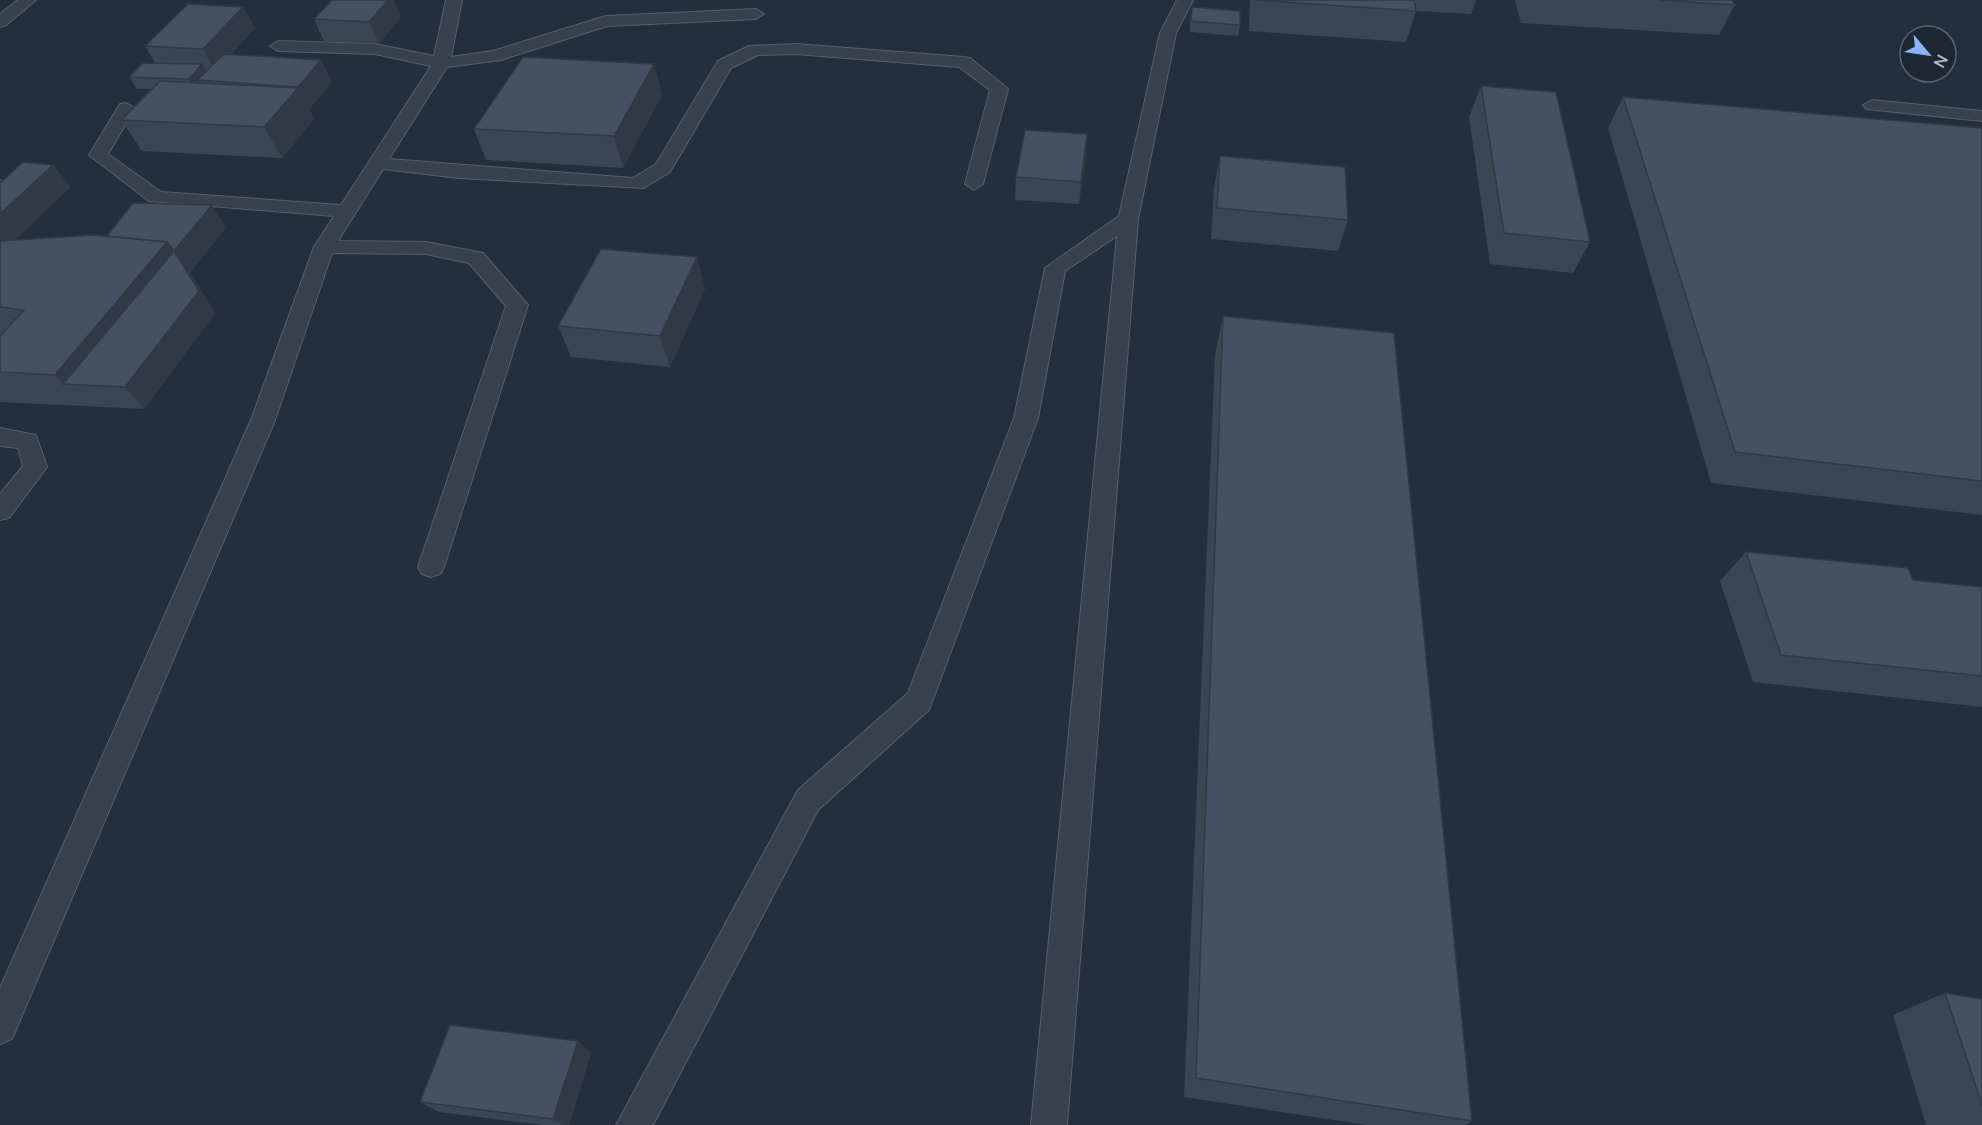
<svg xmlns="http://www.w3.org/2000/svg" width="1982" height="1125" viewBox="0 0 1982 1125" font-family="'Nunito Sans',sans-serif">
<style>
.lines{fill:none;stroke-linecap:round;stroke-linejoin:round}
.service-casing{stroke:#565f6c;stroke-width:2}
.service{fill:#38414e;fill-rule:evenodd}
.wall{fill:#3b4654}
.shaded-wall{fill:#303945}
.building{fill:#455162;stroke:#303945;stroke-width:1.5}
</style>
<rect width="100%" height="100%" fill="#242f3e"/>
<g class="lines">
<defs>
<g id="service">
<path d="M 18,0 L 36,0 L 6,25 L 0,27 L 0,14 Z"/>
<path d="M 446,0 L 462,0 L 451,57 L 493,51 L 606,16 L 756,9 L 764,14 L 756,19 L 607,26 L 501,60 L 447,67 L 389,159 L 633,178 L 656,164 L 718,61 L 749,46 L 796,44 L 964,57 L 970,58 L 1008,89 L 983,184 L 974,190 L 965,184 L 990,90 L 959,67 L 796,54 L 758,55 L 731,68 L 670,172 L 644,188 L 459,178 L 383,169 L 338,241 L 426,242 L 483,253 L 528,305 L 444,567 L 440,574 L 431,577 L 422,574 L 418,567 L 506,306 L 469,263 L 426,254 L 332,253 L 275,420 L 12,1039 L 0,1044 L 0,988 L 251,420 L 314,247 L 334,216 L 149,201 L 89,155 L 120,104 L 126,103 L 135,108 L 108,154 L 161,192 L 341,205 L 431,66 L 375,54 L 278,51 L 270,46 L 278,41 L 375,44 L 434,56 Z"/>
<path d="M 1177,0 L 1193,0 L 1176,33 L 1138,219 L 1067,1125 L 1031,1125 L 1117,236 L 1065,271 L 1038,418 L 929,710 L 818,810 L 653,1125 L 616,1125 L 798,790 L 908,693 L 1014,418 L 1045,268 L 1119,216 L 1160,33 Z"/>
<path d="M 1872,100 L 1982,111 L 1982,121 L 1866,109 L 1863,105 Z"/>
<path d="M 0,428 L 36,435 L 47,467 L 9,518 L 0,520 L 0,494 L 23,466 L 18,448 L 0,446 Z"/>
</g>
</defs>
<use href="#service" class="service-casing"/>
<use href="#service" class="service"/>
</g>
<g class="wall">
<path d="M 1250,0 L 1476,0 L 1471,14 L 1416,11 L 1406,42 L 1249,31 Z"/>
<path d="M 1515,0 L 1732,0 L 1735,5 L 1719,35 L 1521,23 Z"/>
<path d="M 243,7 L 255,28 L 230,55 L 321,60 L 332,82 L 309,109 L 314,119 L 282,158 L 142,151 L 121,120 L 151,89 L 137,89 L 129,77 L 155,63 L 145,46 Z"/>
<path d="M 1192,7 L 1240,25 L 1238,36 L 1190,32 L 1190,19 Z"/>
<path d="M 401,17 L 379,44 L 324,41 L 314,19 Z"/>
<path d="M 654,64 L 662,95 L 623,168 L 486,160 L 474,129 Z"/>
<path d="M 1481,86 L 1590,242 L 1573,273 L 1490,264 L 1469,117 Z"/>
<path d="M 1623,97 L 1982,128 L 1982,515 L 1711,483 L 1608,128 Z"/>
<path d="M 1086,156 L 1079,204 L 1015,200 L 1016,177 Z"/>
<path d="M 1220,156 L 1348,220 L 1338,251 L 1211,239 L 1214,188 Z"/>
<path d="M 53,165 L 70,187 L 15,240 L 107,236 L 226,227 L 190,273 L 215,313 L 144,409 L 0,402 L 0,179 L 5,179 Z"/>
<path d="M 705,289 L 670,367 L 571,357 L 558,326 Z"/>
<path d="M 1223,316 L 1472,1121 L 1466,1125 L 1366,1125 L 1184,1097 L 1215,355 Z"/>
<path d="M 1746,552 L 1913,580 L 1982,587 L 1982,707 L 1753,682 L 1720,581 Z"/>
<path d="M 1945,993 L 1982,999 L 1982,1125 L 1926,1125 L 1893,1015 Z"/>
<path d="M 578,1041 L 591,1053 L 569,1125 L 543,1125 L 439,1112 L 420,1102 Z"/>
</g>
<g class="shaded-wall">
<path d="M 388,0 L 394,0 L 401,17 L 379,44 L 369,22 Z"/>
<path d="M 243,7 L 255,28 L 215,70 L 203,49 Z"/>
<path d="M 321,60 L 332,82 L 309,109 L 298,87 Z"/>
<path d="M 202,64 L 209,75 L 197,80 L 200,85 L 196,90 L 189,79 Z"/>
<path d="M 654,64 L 662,95 L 623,168 L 614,136 Z"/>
<path d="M 298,88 L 314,119 L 282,158 L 264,127 Z"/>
<path d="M 1087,134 L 1086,156 L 1079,204 L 1081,182 Z"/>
<path d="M 53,165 L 70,187 L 0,255 L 0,214 Z"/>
<path d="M 212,205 L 226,227 L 190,273 L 215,313 L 144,409 L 125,387 L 63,384 L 55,375 L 167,242 Z"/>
<path d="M 697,257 L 705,289 L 670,367 L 660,336 Z"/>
<path d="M 578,1041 L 591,1053 L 569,1125 L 563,1125 L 553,1119 Z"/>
</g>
<g class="building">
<path d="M 332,0 L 388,0 L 369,22 L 314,19 Z"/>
<path d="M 1255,0 L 1414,0 L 1416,11 Z"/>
<path d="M 1660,0 L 1732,0 L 1735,5 Z"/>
<path d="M 188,4 L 243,7 L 203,49 L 145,46 Z"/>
<path d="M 1192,7 L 1240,11 L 1240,25 L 1191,21 Z"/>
<path d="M 224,54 L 321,60 L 298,87 L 197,80 Z"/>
<path d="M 523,57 L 654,64 L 614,136 L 474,129 Z"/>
<path d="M 143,63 L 202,64 L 189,79 L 129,77 Z"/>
<path d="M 160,81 L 298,88 L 264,127 L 121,120 Z"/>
<path d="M 1481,86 L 1556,92 L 1590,242 L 1504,233 Z"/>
<path d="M 1623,97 L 1982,128 L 1982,481 L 1735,452 Z"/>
<path d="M 1025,130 L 1087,134 L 1081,182 L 1016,177 Z"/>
<path d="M 1220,156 L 1345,167 L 1348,220 L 1217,208 Z"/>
<path d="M 23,162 L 53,165 L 0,214 L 0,183 Z"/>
<path d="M 133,203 L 212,205 L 174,251 L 167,242 L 107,236 Z"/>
<path d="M 93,235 L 167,242 L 55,375 L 0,372 L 0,336 L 24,310 L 0,307 L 0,241 Z"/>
<path d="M 601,249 L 697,257 L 660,336 L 558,326 Z"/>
<path d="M 174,251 L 199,291 L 125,387 L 63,384 Z"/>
<path d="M 1223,316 L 1394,333 L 1472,1121 L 1196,1078 Z"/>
<path d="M 1746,552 L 1908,568 L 1913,580 L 1982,587 L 1982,676 L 1781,655 Z"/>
<path d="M 1945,993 L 1982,999 L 1982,1105 Z"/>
<path d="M 450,1025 L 578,1041 L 553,1119 L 420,1102 Z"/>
</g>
<g transform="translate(1928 54) rotate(119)"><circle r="28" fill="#1d2633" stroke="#59626f" stroke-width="1.5"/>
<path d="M0-4.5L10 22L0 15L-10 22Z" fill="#8ab4f8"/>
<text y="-9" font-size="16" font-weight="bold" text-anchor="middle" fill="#b4bcc9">N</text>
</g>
</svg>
